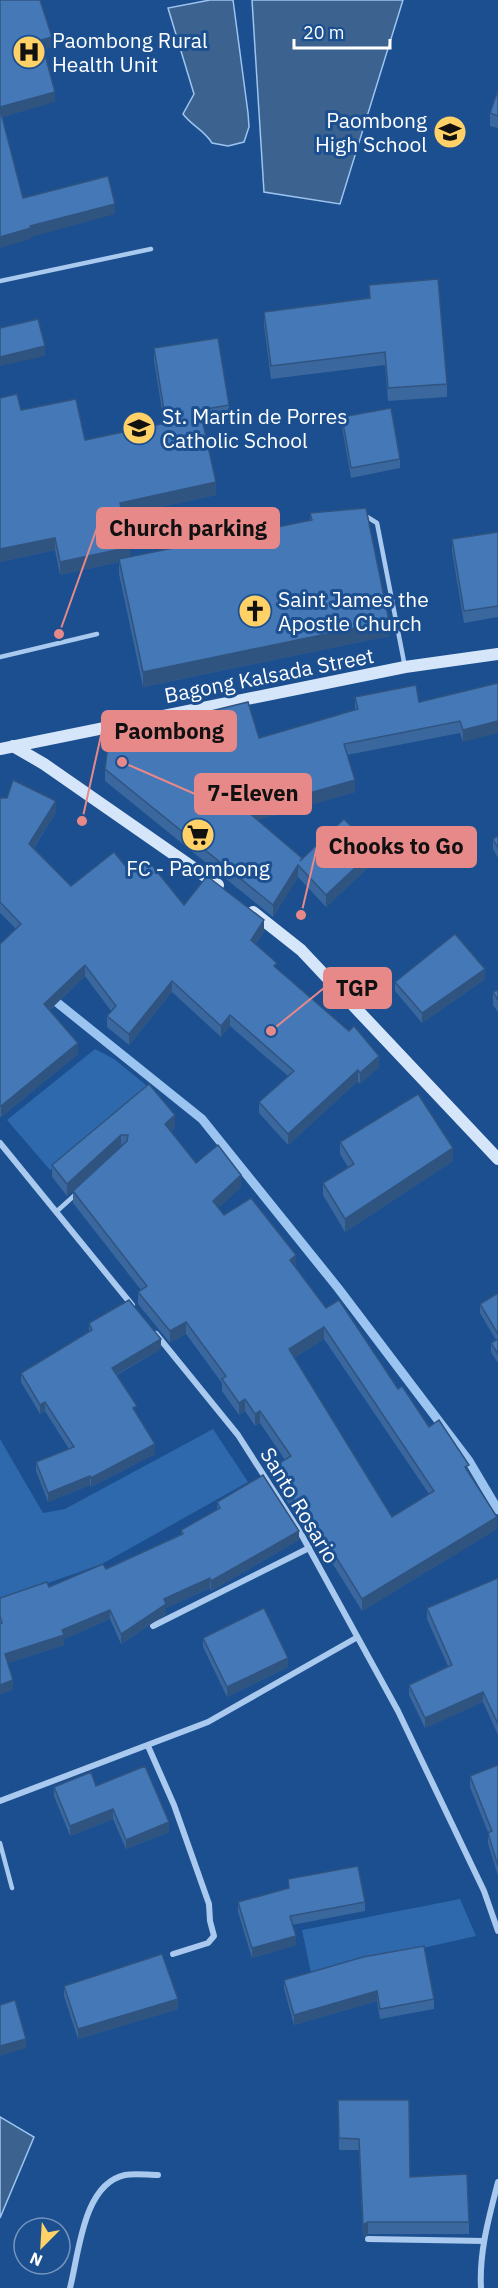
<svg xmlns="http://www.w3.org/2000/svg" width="498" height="2288" viewBox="0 0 498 2288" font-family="'IBM Plex Sans',sans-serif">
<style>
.green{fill:#2e69ad}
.water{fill:#3c6290;stroke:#9cc4f0;stroke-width:1.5}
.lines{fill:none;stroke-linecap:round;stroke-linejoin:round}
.stream{stroke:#9cc4f0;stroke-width:9}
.service{stroke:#a9c9ee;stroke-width:4.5}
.minor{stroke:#a9c9ee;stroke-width:6}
.secondary{stroke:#d6e6fa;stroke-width:12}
.wall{fill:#3a679d;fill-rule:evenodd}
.shaded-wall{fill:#305480}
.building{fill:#4478b7;stroke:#305480;stroke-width:1.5;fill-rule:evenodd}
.labels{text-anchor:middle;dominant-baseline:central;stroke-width:6;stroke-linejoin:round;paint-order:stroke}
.poi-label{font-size:21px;fill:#fff;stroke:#1b4f8f;text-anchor:start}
.street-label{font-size:21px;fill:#fff;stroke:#1b4f8f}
.leader{fill:none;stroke:#e88989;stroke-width:2}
.callout-dot{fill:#e88989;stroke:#1b4f8f;stroke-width:2}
.callout{fill:#e88989;stroke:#e88989;stroke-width:2}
.callout-label{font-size:22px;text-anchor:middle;font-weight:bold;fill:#111}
</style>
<rect width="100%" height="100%" fill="#1b4f8f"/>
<g class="green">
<path d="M 95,1049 L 114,1059 L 151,1089 L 50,1170 L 7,1120 Z"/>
<path d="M 213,1429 L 248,1482 L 102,1564 L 0,1600 L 0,1439 L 43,1513 L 65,1509 Z"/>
<path d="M 460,1899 L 476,1936 L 311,1973 L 302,1930 Z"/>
</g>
<g class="water">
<path d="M 210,0 L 233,0 L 248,113 L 249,127 L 244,142 L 228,146 L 212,143 C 204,130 192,126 183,114 L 194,94 L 168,8 Z"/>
<path d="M 252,0 L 403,0 L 340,204 L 264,192 Z"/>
<path d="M 0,2117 L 34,2137 L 0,2218 Z"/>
</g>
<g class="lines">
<path class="stream" d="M 49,996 L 202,1119 L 338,1288 L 469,1461 L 498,1510"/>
<g class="service">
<path d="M 0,281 L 151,249"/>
<path d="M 364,515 L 377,523 L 405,667"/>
<path d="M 0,657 L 97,634"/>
<path d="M 56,1212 L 76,1194"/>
<path d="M 0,1843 L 12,1888"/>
</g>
<g class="minor">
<path d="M 0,1143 L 132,1305"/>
<path d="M 156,1334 L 238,1435 L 300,1532 L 398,1711 L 484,1891 L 498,1931"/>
<path d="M 153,1626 L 309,1548"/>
<path d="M 148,1746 L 174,1805 L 209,1904 L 210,1921 L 214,1936 L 208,1943 L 173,1954"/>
<path d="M 0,1801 L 208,1722 L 356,1638"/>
<path d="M 368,2239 L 484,2241"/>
<path d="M 70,2288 C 79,2253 83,2184 125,2175 C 135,2173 148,2175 158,2175"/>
<path d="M 481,2288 C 479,2252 489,2217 498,2182"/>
</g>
<g class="secondary">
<path d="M 13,746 L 44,764 L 218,885"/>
<path d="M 0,749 L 405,667 L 498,654"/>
<path d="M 253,912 L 301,950 L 498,1159"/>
</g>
</g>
<g class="wall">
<path d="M 498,90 L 498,128 L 490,126 L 490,113 Z"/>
<path d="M 369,285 L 447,384 L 447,397 L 388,401 L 385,365 L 271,379 L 264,325 L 264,312 L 369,298 Z"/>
<path d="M 154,348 L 229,405 L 229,418 L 202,422 L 216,495 L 123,515 L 130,557 L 310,520 L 310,513 L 389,636 L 143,687 L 119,574 L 119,562 L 60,575 L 55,550 L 0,562 L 0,398 L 21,410 L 85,440 L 164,423 L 154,361 Z"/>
<path d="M 342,417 L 400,459 L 400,468 L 351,478 L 342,427 Z"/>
<path d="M 498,532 L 498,617 L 464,623 L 452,551 L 452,539 Z"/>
<path d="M 498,683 L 463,742 L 460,733 L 347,755 L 355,792 L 257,820 L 302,859 L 374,862 L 326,907 L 298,877 L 273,917 L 105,781 L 105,769 L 259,738 L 355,710 L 355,697 L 419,702 Z"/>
<path d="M 0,798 L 56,812 L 34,848 L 71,886 L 131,873 L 184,905 L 264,931 L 256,944 L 277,969 L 379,1067 L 360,1084 L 358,1081 L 288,1145 L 259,1113 L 259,1102 L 288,1076 L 230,1026 L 221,1037 L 172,992 L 129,1045 L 107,1027 L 107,1016 L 111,1011 L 85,976 L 50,1010 L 78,1054 L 1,1117 L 0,1116 L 0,944 L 16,929 L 0,913 Z"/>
<path d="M 498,836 L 498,858 L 493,849 L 493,839 Z"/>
<path d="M 485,979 L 422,1023 L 395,991 L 395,982 Z"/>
<path d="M 498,990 L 498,1012 L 493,1005 L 493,992 Z"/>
<path d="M 149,1084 L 175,1127 L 171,1131 L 196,1163 L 241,1187 L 218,1208 L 224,1215 L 296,1267 L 326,1308 L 398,1389 L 429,1427 L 469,1472 L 497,1529 L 362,1611 L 313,1532 L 308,1535 L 273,1479 L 273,1467 L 285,1460 L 260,1423 L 255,1426 L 245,1411 L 239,1415 L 222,1391 L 222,1383 L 186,1334 L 170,1343 L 138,1304 L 138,1292 L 141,1290 L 73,1203 L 73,1191 L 121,1147 L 67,1196 L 52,1177 L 52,1165 ZM 324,1339 L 429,1494 L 392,1517 L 294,1358 Z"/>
<path d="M 340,1142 L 453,1161 L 345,1232 L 323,1195 L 323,1183 L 348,1167 L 340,1154 Z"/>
<path d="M 498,1293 L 498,1363 L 491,1352 L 491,1343 L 496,1340 L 480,1313 L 480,1304 Z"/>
<path d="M 89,1323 L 161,1349 L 117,1375 L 137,1414 L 155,1454 L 91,1487 L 90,1485 L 48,1502 L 36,1471 L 36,1462 L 69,1449 L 45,1411 L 40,1414 L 21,1382 L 21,1373 L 89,1332 Z"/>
<path d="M 217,1502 L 299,1540 L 211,1591 L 210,1588 L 166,1608 L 166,1614 L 121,1644 L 110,1619 L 64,1639 L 64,1645 L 8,1663 L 13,1690 L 0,1694 L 0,1598 L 49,1587 L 106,1569 L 181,1534 L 181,1530 L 217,1510 Z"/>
<path d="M 498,1578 L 498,1735 L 483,1702 L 425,1728 L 409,1695 L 409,1685 L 448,1666 L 427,1619 L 427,1608 Z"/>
<path d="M 203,1638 L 288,1667 L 227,1697 L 203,1647 Z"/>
<path d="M 498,1765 L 498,1876 L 488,1843 L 488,1832 L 470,1787 L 470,1776 Z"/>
<path d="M 96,1786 L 169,1832 L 126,1849 L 113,1819 L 70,1836 L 54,1796 L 54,1787 Z"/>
<path d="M 288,1879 L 365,1902 L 365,1911 L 292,1925 L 296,1945 L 252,1958 L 238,1912 L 238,1902 L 288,1888 Z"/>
<path d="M 284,1980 L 434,1999 L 434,2009 L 380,2019 L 377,2001 L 294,2025 L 284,1989 Z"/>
<path d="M 64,1986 L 178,2009 L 78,2039 L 64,1996 Z"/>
<path d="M 338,2100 L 410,2177 L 469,2222 L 469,2234 L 368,2234 L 363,2237 L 359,2150 L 339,2150 Z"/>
</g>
<g class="shaded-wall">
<path d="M 52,37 L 52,48 L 41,51 L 41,40 Z"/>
<path d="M 55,92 L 55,102 L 0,118 L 0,107 Z"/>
<path d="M 115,204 L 115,214 L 31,237 L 31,239 L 0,248 L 0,237 L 30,226 Z"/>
<path d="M 45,346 L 45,356 L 0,366 L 0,357 Z"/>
<path d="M 216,482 L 216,495 L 120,516 L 120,503 Z"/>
<path d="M 55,538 L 55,550 L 0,562 L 0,549 Z"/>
<path d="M 130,547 L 130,560 L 119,559 L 119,562 L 60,575 L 60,562 Z"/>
<path d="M 389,621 L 389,636 L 143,687 L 143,672 Z"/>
<path d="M 498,721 L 498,733 L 463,742 L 463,730 Z"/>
<path d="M 355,780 L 355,792 L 247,823 L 247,811 Z"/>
<path d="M 56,801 L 56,812 L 29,855 L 29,844 Z"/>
<path d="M 374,850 L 374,862 L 326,907 L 326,895 Z"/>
<path d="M 298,865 L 298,877 L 273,917 L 273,905 Z"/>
<path d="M 264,920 L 264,931 L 251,951 L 251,940 Z"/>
<path d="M 85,965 L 85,976 L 44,1015 L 44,1004 Z"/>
<path d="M 485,969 L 485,979 L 422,1023 L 422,1013 Z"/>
<path d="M 172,981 L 172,992 L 129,1045 L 129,1034 Z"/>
<path d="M 230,1015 L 230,1026 L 221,1037 L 221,1026 Z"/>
<path d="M 78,1043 L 78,1054 L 1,1117 L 1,1106 Z"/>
<path d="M 379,1056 L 379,1067 L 360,1084 L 360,1073 Z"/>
<path d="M 358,1070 L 358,1081 L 288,1145 L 288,1134 Z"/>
<path d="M 175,1115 L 175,1127 L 165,1136 L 165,1124 Z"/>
<path d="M 121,1135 L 121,1147 L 67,1196 L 67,1184 Z"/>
<path d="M 453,1148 L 453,1161 L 345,1232 L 345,1219 Z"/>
<path d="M 241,1175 L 241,1187 L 213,1213 L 213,1201 Z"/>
<path d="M 296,1255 L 296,1267 L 290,1272 L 290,1260 Z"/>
<path d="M 186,1322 L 186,1334 L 170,1343 L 170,1331 Z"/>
<path d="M 324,1327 L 324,1339 L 289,1361 L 289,1349 Z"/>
<path d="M 161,1339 L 161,1349 L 112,1377 L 112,1368 Z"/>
<path d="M 245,1399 L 245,1411 L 239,1415 L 239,1403 Z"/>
<path d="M 45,1402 L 45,1411 L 40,1414 L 40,1405 Z"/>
<path d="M 260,1411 L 260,1423 L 255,1426 L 255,1414 Z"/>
<path d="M 155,1444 L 155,1454 L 91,1487 L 91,1478 Z"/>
<path d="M 90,1476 L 90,1485 L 48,1502 L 48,1493 Z"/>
<path d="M 497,1517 L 497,1529 L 362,1611 L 362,1599 Z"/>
<path d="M 313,1520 L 313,1532 L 308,1535 L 308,1523 Z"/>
<path d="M 299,1531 L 299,1540 L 211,1591 L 211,1581 Z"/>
<path d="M 210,1578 L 210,1588 L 166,1608 L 166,1614 L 121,1644 L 121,1634 L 164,1599 Z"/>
<path d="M 110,1610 L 110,1619 L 64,1639 L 64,1645 L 5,1664 L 5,1654 Z"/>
<path d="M 288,1658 L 288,1667 L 227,1697 L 227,1687 Z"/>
<path d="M 13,1680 L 13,1690 L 0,1694 L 0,1685 Z"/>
<path d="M 483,1692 L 483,1702 L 425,1728 L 425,1718 Z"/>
<path d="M 113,1809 L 113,1819 L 70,1836 L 70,1826 Z"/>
<path d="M 169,1822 L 169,1832 L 126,1849 L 126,1840 Z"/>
<path d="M 296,1936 L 296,1945 L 252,1958 L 252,1948 Z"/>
<path d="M 377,1991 L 377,2001 L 294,2025 L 294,2015 Z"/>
<path d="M 178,1999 L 178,2009 L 78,2039 L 78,2029 Z"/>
<path d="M 26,2039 L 26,2048 L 0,2056 L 0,2046 Z"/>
<path d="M 368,2222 L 368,2234 L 363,2237 L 363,2225 Z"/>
</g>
<g class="building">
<path d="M 0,0 L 40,0 L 52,37 L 41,40 L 55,92 L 0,107 Z"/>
<path d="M 498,90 L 498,116 L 490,113 Z"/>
<path d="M 0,109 L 23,198 L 108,176 L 115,204 L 30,226 L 31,228 L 0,237 Z"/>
<path d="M 438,279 L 447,384 L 388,388 L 385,352 L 271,366 L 264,312 L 370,298 L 369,285 Z"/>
<path d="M 38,319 L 45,346 L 0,357 L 0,328 Z"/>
<path d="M 218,338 L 229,405 L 200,410 L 216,482 L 120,503 L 130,547 L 60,562 L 55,538 L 0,549 L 0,398 L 17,394 L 21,410 L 76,399 L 85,440 L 166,423 L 154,348 Z"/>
<path d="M 391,408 L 400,459 L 351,468 L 342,417 Z"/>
<path d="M 366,508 L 389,621 L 143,672 L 119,559 L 312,520 L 310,513 Z"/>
<path d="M 498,532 L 498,606 L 464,611 L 452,539 Z"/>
<path d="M 498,683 L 498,721 L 463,730 L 460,721 L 344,744 L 355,780 L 247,811 L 302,858 L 300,861 L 344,819 L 374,850 L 326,895 L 298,865 L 273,905 L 105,769 L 109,736 L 248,702 L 259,738 L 358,709 L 355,697 L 416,685 L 419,702 Z"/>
<path d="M 13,780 L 56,801 L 29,844 L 71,886 L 114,852 L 131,873 L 147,859 L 184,905 L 207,876 L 264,920 L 251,940 L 277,963 L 274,966 L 349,1031 L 354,1026 L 379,1056 L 360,1073 L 358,1070 L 288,1134 L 259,1102 L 294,1071 L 230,1015 L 221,1026 L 172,981 L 129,1034 L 107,1016 L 116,1006 L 85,965 L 44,1004 L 78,1043 L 1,1106 L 0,1105 L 0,944 L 21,924 L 0,902 L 0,798 L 7,798 Z"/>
<path d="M 498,836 L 498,848 L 493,839 Z"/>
<path d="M 455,934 L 485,969 L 422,1013 L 395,982 Z"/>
<path d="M 498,990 L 498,1000 L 493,992 Z"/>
<path d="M 149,1084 L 175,1115 L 165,1124 L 196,1163 L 218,1145 L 241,1175 L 213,1201 L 224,1215 L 251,1198 L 296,1255 L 290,1260 L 326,1308 L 339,1300 L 398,1389 L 402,1386 L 429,1427 L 439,1420 L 469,1465 L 465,1467 L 497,1517 L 362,1599 L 313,1520 L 308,1523 L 273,1467 L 291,1456 L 260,1411 L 255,1414 L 245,1399 L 239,1403 L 222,1379 L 226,1376 L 186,1322 L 170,1331 L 138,1292 L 147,1286 L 73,1191 L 127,1141 L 128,1135 L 121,1135 L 67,1184 L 52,1165 ZM 324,1327 L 434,1491 L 392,1517 L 289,1349 Z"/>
<path d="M 418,1094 L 453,1148 L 345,1219 L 323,1183 L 354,1164 L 340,1142 Z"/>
<path d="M 498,1293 L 498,1334 L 480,1304 Z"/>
<path d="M 129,1300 L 161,1339 L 112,1368 L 137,1406 L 133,1408 L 155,1444 L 91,1478 L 90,1476 L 48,1493 L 36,1462 L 74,1447 L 45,1402 L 40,1405 L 21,1373 L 92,1330 L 89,1323 Z"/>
<path d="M 498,1339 L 498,1354 L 491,1343 Z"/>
<path d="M 263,1475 L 299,1531 L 211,1581 L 210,1578 L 164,1599 L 166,1604 L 121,1634 L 110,1610 L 62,1630 L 64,1635 L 5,1654 L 13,1680 L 0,1685 L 0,1624 L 2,1623 L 0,1616 L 0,1598 L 47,1582 L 49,1587 L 103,1564 L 106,1569 L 183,1534 L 181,1530 L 220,1508 L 217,1502 Z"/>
<path d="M 498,1578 L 498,1724 L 483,1692 L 425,1718 L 409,1685 L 452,1665 L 427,1608 Z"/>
<path d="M 264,1608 L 288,1658 L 227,1687 L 203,1638 Z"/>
<path d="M 498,1765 L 498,1866 L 488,1833 L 492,1831 L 470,1776 Z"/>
<path d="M 145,1766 L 169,1822 L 126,1840 L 113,1809 L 70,1826 L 54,1787 L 91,1772 L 96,1786 Z"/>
<path d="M 358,1866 L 365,1902 L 290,1916 L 296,1936 L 252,1948 L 238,1902 L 289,1888 L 288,1879 Z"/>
<path d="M 424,1946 L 434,1999 L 380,2009 L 377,1991 L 294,2015 L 284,1980 L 363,1957 Z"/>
<path d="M 162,1954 L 178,1999 L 78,2029 L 64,1986 Z"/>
<path d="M 15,2000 L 26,2039 L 0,2046 L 0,2005 Z"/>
<path d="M 338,2100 L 409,2100 L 410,2177 L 467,2174 L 469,2222 L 368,2222 L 363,2225 L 359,2139 L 339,2138 Z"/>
</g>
<defs>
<symbol id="hospital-disc" viewBox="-11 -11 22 22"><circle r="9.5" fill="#ffd166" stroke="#1b4f8f"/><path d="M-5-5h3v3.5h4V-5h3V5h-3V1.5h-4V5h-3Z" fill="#111"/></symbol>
<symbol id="school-disc" viewBox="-11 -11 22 22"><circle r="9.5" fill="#ffd166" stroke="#1b4f8f"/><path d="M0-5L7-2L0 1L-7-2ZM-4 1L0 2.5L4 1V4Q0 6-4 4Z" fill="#111"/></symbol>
<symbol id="church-disc" viewBox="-11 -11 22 22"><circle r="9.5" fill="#ffd166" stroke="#1b4f8f"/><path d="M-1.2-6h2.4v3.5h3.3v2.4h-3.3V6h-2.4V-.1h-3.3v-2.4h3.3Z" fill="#111"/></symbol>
<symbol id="supermarket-disc" viewBox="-11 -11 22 22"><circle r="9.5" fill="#ffd166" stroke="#1b4f8f"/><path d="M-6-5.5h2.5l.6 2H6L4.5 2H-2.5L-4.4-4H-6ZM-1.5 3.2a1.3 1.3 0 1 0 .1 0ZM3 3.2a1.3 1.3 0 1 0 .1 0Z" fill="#111"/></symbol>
</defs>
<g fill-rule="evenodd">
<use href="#hospital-disc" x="10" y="33" width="38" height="38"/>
<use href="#school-disc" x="431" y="113" width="38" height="38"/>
<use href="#school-disc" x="120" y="409" width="38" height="38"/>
<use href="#church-disc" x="236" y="592" width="38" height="38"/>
<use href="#supermarket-disc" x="179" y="816" width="38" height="38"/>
</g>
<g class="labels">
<g class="poi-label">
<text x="52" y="40">Paombong Rural<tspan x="52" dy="24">Health Unit</tspan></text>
<text x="427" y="120" text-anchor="end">Paombong<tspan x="427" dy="24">High School</tspan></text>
<text x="162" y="416">St. Martin de Porres<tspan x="162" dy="24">Catholic School</tspan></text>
<text x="278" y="599">Saint James the<tspan x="278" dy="24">Apostle Church</tspan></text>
<text x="198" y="868" text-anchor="middle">FC - Paombong</text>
</g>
<g class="street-label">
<text transform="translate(269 675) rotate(-11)">Bagong Kalsada Street</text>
<text transform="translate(300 1505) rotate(59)">Santo Rosario</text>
</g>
</g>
<path class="leader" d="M59 634L97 528M82 821L102 731M122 762L195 794M301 915L317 847M271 1031L324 988"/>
<g class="callout-dot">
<circle cx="59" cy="634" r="6"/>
<circle cx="82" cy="821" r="6"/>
<circle cx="122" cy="762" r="6"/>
<circle cx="301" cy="915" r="6"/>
<circle cx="271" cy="1031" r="6"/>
</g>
<g class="callout">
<rect x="97" y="508" width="182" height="40" rx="6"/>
<rect x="102" y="711" width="134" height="40" rx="6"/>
<rect x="195" y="774" width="116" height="40" rx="6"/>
<rect x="317" y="827" width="159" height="40" rx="6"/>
<rect x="324" y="968" width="67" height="40" rx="6"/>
</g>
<g class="callout-label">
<text x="188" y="536">Church parking</text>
<text x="169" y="739">Paombong</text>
<text x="253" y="801">7-Eleven</text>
<text x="396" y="854">Chooks to Go</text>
<text x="357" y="996">TGP</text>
</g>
<g transform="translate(42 2246) rotate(204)"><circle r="28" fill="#1b4f8f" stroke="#7695bc" stroke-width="1.5"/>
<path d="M0-4.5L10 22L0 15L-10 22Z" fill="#ffd166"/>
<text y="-9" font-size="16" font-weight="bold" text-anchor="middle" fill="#ffffff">N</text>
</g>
<path d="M294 39v9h96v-9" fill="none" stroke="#ffffff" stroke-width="3"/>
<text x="303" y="39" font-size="18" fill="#ffffff" stroke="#1b4f8f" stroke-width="4.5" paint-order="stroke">20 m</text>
</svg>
